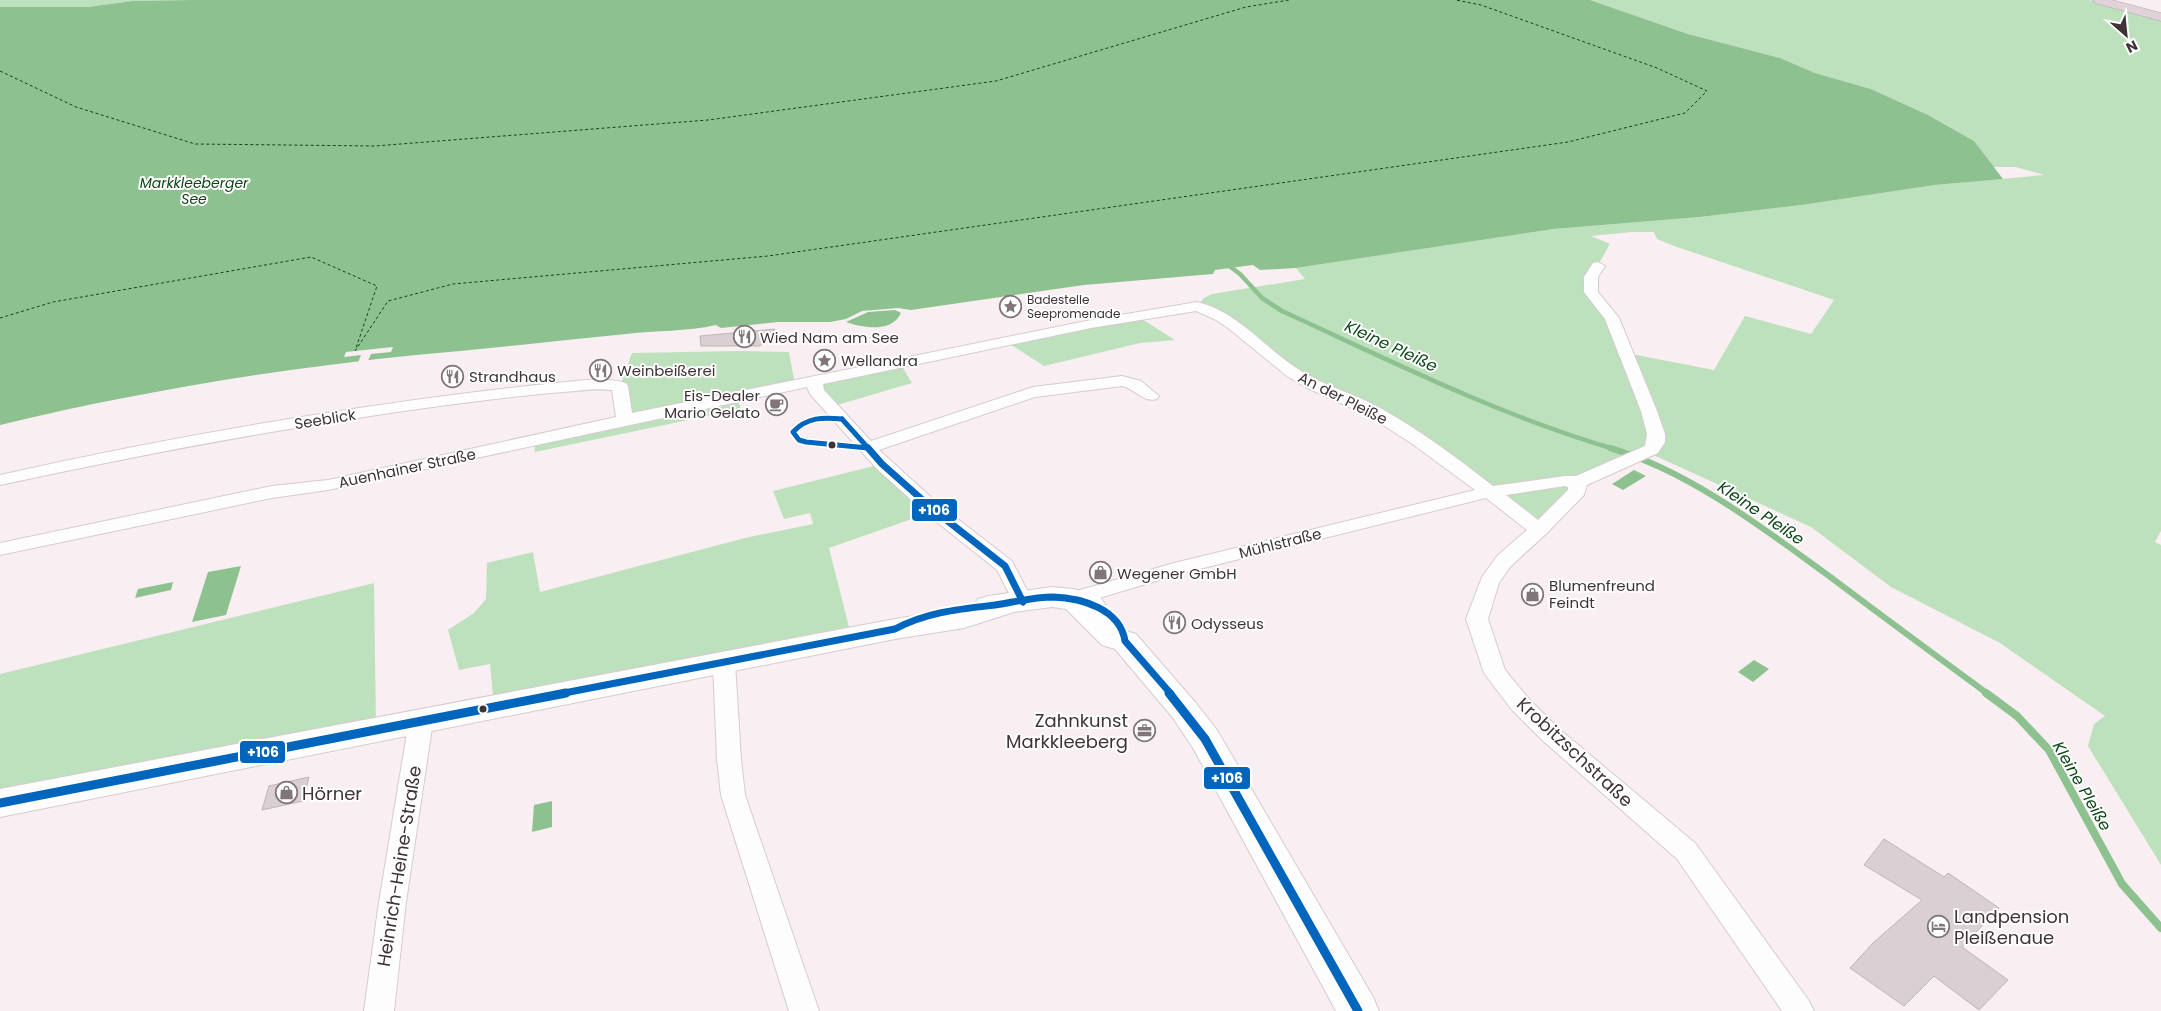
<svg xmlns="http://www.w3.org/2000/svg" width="2161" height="1011" viewBox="0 0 2161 1011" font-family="Poppins,sans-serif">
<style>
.green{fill:#bde0bd;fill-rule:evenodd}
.water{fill:#8dc290}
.pier{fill:#f9eff2}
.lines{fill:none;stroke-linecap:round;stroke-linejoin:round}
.stream-far2{stroke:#8dc290;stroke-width:4.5}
.stream-far1{stroke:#8dc290;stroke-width:6}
.stream{stroke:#8dc290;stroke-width:8}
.ferry{stroke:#0d4718;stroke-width:1;stroke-dasharray:3 2.5;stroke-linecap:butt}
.building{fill:#dad0d3;stroke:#bfb5b9}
.street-casing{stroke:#d6cbcf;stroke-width:2}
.secondary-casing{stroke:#d6cbcf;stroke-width:2}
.highway-casing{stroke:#b8a4ac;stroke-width:1}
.street{fill:#fefdfd;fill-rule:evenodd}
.secondary{fill:#fefdfd;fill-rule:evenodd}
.highway{fill:#e0d2d8;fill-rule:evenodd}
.bus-1-far2-casing{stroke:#fff;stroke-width:8}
.bus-1-far1-casing{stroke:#fff;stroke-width:11}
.bus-1-casing{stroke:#fff;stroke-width:12}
.bus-1-far2{stroke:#0065bd;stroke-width:5}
.bus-1-far1{stroke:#0065bd;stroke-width:7}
.bus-1{stroke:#0065bd;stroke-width:9}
.bus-dot{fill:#3f3338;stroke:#fff;stroke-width:2}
.labels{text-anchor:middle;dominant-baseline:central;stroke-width:4;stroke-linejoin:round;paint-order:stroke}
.far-poi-label{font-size:12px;fill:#3f3338;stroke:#fff;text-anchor:start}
.far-water-label{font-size:14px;font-style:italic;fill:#0d4718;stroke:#fff}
.poi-label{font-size:15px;fill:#3f3338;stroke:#fff;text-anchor:start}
.street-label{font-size:15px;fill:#3f3338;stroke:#fff}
.water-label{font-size:16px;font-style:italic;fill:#0d4718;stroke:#fff}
.near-poi-label{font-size:18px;fill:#3f3338;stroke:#fff;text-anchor:start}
.near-street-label{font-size:18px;fill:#3f3338;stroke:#fff}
.line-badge{stroke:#fff;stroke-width:2}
.badge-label{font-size:14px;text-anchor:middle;font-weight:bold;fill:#fff}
</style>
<rect width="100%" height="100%" fill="#f9eff2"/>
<g class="green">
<path d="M 0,0 L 191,0 L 132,1 L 88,7 L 0,7 Z"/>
<path d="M 1590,0 L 2089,0 L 2161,20 L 2161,531 L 2155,542 L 2161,545 L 2161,865 L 2088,746 L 2094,724 L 2105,716 L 2000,643 L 1891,587 L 1811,527 L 1647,452 L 1579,482 L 1539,530 L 1395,424 L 1307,382 L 1197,306 L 1204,298 L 1212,294 L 1305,279 L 1296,268 L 1554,229 L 1700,217 L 1802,205 L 1935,185 L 2044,175 L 2016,167 L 1992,167 L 1974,141 L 1928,115 L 1871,89 L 1815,73 L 1780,58 L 1688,34 ZM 1632,232 L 1654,232 L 1657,239 L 1674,246 L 1834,300 L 1811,334 L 1745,316 L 1714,370 L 1626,353 L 1591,277 L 1610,244 L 1591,236 Z"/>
<path d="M 1137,316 L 1175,340 L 1140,343 L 1044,366 L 1005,341 Z"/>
<path d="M 739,351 L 789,352 L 795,385 L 737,398 L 741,409 L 535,452 L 534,439 L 625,420 L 620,386 L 632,353 Z"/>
<path d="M 900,363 L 912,383 L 830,407 L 814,381 Z"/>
<path d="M 882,464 L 918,495 L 908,498 L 923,515 L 829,548 L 849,627 L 493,695 L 490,664 L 459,670 L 448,630 L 474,613 L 486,599 L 487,563 L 533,552 L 540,592 L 745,538 L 813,524 L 810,513 L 784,519 L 773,491 Z"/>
<path d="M 374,583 L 376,730 L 0,803 L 0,674 Z"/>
</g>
<g class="water">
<path d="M 191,0 L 1590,0 L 1688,34 L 1780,58 L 1815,73 L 1871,89 L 1928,115 L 1974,141 L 2003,179 L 1935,185 L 1802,205 L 1700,217 L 1554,229 L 1296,268 L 1260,270 L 1253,265 L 1215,270 L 1213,274 L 1084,285 L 911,310 L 898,308 L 862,311 L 846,319 L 830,322 L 778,322 L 721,328 L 716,325 C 687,332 656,330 626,334 C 556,341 486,349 416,355 C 276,369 137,392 0,425 L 0,7 L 88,7 L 132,1 Z"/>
<path d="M 895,310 L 901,313 C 892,333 863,328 846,322 L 868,312 Z"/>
<path d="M 1634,470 L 1646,476 L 1623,490 L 1612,484 Z"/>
<path d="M 241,566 L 226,615 L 192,622 L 208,572 Z"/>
<path d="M 173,582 L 171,590 L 135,598 L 138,589 Z"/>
<path d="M 1754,660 L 1769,669 L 1753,682 L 1738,672 Z"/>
<path d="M 552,801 L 552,827 L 532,832 L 534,805 Z"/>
</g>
<path class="pier" d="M 393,347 L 391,352 L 371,354 L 367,363 L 358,363 L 361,355 L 344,357 L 346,352 Z"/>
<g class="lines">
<path class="stream-far2" d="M 1228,265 L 1240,274 L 1262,298 L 1282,311 C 1391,361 1498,415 1614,449"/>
<path class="stream-far1" d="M 1610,448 C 1689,471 1763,528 1829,576 C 1882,616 1935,655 1988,694"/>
<path class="stream" d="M 1986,693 L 2017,716 L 2049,750 L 2122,884 L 2161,928"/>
<g class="ferry">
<path d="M 0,71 L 76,107 L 195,144 L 375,146 L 708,120 L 996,81 L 1246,7 L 1289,0"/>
<path d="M 0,318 L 53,302 L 311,257 L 377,286 L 356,348"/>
<path d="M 355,351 L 388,301 L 453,284 L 768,256 L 1568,142 L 1685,113 L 1707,91 L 1657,68 L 1481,5 L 1456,0"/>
</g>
</g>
<g class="building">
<path d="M 775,329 L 760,346 L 701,346 L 700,336 Z"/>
<path d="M 309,777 L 303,801 L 262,810 L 269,786 Z"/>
<path d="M 1884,839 L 1944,877 L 1948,873 L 1999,908 L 1962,947 L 2008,980 L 1979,1010 L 1934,976 L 1904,1006 L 1850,968 L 1873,943 L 1922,900 L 1864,865 Z"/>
</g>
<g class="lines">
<defs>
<g id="street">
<path d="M 1598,262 L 1605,266 L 1598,277 L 1598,292 L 1619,318 L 1657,411 L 1665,434 L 1665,442 L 1658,453 L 1587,485 L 1584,495 L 1546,534 L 1511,566 L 1499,583 L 1488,619 L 1505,670 L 1528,698 L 1557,727 L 1695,843 L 1809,1001 L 1814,1011 L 1782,1011 L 1677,859 L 1541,739 L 1512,710 L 1484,673 L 1466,619 L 1482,577 L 1497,556 L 1527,530 L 1486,498 L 1179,574 L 1073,606 L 1066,604 L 1063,599 L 1066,594 L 1174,563 L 1475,490 L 1411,443 L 1369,416 L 1307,388 L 1287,376 L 1228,328 L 1216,320 L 1196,311 L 1091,328 L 823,384 L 824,390 L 871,441 L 1033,387 L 1122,376 L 1141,381 L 1159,396 L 1157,399 C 1143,403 1135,389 1122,386 L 1035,397 L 879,450 L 942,507 L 1012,561 L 1033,602 L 1030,607 L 1023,609 L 1016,607 L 997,570 L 928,515 L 876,468 L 810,394 L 807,387 L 328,490 L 272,498 L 0,555 L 0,543 L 272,486 L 328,480 L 616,417 L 612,390 C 596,388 580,391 563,392 C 524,395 486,400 447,405 C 297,425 148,453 0,485 L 0,475 C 155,440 311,413 468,393 C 501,389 533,385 566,382 C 586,380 605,377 626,383 L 628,386 L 632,413 L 1091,320 L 1197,302 C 1239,312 1265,349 1301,371 C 1326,387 1355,394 1380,408 C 1420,430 1457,458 1493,486 L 1565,476 L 1576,476 L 1645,446 L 1647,434 L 1641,411 L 1605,319 L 1584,292 L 1584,277 L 1593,263 ZM 1565,486 L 1568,487 L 1568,490 L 1538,520 L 1506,495 Z"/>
<path d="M 724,655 L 732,657 L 735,663 L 741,759 L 745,795 L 819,1011 L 789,1011 L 721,795 L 717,759 L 713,663 L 716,657 Z"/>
<path d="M 421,712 L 429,715 L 433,721 L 406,902 L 394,1011 L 364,1011 L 379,902 L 409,721 L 413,715 Z"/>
</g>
<path id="secondary" d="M 1052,587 L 1073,589 L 1100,597 L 1105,604 L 1101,609 L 1123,630 L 1136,634 L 1195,702 L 1217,730 L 1373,997 L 1379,1011 L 1336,1011 L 1193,748 L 1173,718 L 1115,649 L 1102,645 L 1066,609 L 1052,607 L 1014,612 L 964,628 L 895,639 L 0,817 L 0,789 L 895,619 L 962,608 L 974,604 L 978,599 L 988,596 Z"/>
<path id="highway" d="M 2093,0 L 2112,0 L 2161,13 L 2161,21 L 2095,3 Z"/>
</defs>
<use href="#street" class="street-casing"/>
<use href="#secondary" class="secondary-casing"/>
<use href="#highway" class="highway-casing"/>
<use href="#street" class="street"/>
<use href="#secondary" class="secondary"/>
<use href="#highway" class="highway"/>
<defs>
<g id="bus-1-far2">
<path d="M 842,419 L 869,449"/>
<path d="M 842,419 C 823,417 807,417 793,432 L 799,440 L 806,442 L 868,448"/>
</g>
<g id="bus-1-far1">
<path d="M 868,448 L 882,464 L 935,511 L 1005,566 L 1023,602"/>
<path d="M 559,694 L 895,629 C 927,612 960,609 995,605 C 1014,602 1034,597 1053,597 C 1082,598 1120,609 1125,641 L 1171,694"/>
</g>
<g id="bus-1">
<path d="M 1169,693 L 1205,739 L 1358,1011"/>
<path d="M 0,803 L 566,693"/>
</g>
</defs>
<use href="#bus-1-far2" class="bus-1-far2-casing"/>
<use href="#bus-1-far1" class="bus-1-far1-casing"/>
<use href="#bus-1" class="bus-1-casing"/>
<use href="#bus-1-far2" class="bus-1-far2"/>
<use href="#bus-1-far1" class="bus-1-far1"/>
<use href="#bus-1" class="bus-1"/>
</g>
<defs>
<symbol id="sight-ring" viewBox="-11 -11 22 22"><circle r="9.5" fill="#fff" stroke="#807579" stroke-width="1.5"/><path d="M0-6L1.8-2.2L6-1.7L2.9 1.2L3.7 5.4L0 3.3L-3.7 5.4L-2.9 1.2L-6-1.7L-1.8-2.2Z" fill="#807579"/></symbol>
<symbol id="restaurant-ring" viewBox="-11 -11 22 22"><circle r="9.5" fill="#fff" stroke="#807579" stroke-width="1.5"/><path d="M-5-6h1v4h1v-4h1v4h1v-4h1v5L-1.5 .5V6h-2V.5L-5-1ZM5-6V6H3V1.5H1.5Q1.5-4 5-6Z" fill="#807579"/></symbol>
<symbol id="cafe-ring" viewBox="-11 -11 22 22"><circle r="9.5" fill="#fff" stroke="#807579" stroke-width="1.5"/><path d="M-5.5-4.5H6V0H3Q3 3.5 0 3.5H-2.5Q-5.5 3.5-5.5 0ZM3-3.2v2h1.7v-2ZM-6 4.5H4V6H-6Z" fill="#807579"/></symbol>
<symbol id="shop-ring" viewBox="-11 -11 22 22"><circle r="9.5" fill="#fff" stroke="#807579" stroke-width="1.5"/><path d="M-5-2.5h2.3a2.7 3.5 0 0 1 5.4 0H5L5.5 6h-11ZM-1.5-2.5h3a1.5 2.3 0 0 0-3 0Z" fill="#807579"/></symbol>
<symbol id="office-ring" viewBox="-11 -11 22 22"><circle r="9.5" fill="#fff" stroke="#807579" stroke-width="1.5"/><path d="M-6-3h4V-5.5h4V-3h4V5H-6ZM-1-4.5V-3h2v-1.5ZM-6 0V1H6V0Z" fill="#807579"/></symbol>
<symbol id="hotel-ring" viewBox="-11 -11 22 22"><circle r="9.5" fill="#fff" stroke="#807579" stroke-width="1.5"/><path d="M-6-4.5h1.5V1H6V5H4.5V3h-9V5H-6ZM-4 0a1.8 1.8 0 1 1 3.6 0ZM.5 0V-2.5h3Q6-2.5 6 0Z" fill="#807579"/></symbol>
</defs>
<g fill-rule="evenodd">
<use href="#sight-ring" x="998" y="294" width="25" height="25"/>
<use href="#restaurant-ring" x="732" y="324" width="25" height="25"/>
<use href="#sight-ring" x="812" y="348" width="25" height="25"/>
<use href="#restaurant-ring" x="588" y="358" width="25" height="25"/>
<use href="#restaurant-ring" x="440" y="364" width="25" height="25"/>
<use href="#cafe-ring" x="764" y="392" width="25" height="25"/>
<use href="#shop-ring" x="1088" y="560" width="25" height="25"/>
<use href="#shop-ring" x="1520" y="582" width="25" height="25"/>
<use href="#restaurant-ring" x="1162" y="610" width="25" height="25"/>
<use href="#office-ring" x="1132" y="718" width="25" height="25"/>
<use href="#shop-ring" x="274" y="780" width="25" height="25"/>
<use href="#hotel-ring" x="1926" y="914" width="25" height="25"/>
</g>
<g class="bus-dot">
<circle cx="832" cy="445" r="4.5"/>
<circle cx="483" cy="709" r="4.5"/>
</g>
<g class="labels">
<g class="far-poi-label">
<text x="1027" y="299">Badestelle<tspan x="1027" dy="14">Seepromenade</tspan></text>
</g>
<g class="far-water-label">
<text x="194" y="183">Markkleeberger<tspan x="194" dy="16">See</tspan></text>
</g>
<g class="poi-label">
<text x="760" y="337">Wied Nam am See</text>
<text x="841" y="360">Wellandra</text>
<text x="617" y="370">Weinbeißerei</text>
<text x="469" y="376">Strandhaus</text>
<text x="760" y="395" text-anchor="end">Eis-Dealer<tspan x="760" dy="17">Mario Gelato</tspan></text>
<text x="1117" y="573">Wegener GmbH</text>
<text x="1549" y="585">Blumenfreund<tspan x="1549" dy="17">Feindt</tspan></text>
<text x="1191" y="623">Odysseus</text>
</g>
<g class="street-label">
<text transform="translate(1343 398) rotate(27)">An der Pleiße</text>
<text transform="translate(325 419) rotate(-9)">Seeblick</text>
<text transform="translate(407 468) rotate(-12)">Auenhainer Straße</text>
<text transform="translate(1280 543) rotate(-14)">Mühlstraße</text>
</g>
<g class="water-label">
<text transform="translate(1391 346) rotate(25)">Kleine Pleiße</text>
<text transform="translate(1761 513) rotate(34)">Kleine Pleiße</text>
<text transform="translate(2082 786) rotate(60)">Kleine Pleiße</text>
</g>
<g class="near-poi-label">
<text x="1128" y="720" text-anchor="end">Zahnkunst<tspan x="1128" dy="21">Markkleeberg</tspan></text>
<text x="302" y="793">Hörner</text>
<text x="1954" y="916">Landpension<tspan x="1954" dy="21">Pleißenaue</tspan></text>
</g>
<g class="near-street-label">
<text transform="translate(1575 752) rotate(43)">Krobitzschstraße</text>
<text transform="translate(399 866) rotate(-81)">Heinrich-Heine-Straße</text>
</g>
</g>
<g class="line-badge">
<rect x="911" y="498" width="47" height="24" rx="5" fill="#0065bd"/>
<rect x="239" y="740" width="47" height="24" rx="5" fill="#0065bd"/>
<rect x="1203" y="766" width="48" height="24" rx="5" fill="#0065bd"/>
</g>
<g class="badge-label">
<text x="934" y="515">+106</text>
<text x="263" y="757">+106</text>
<text x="1227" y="783">+106</text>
</g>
<g transform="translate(2126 35) rotate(153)" stroke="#ffffff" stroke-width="4" paint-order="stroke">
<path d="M0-4L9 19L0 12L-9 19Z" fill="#3f3338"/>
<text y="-8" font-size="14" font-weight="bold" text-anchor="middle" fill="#3f3338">N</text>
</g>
</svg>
